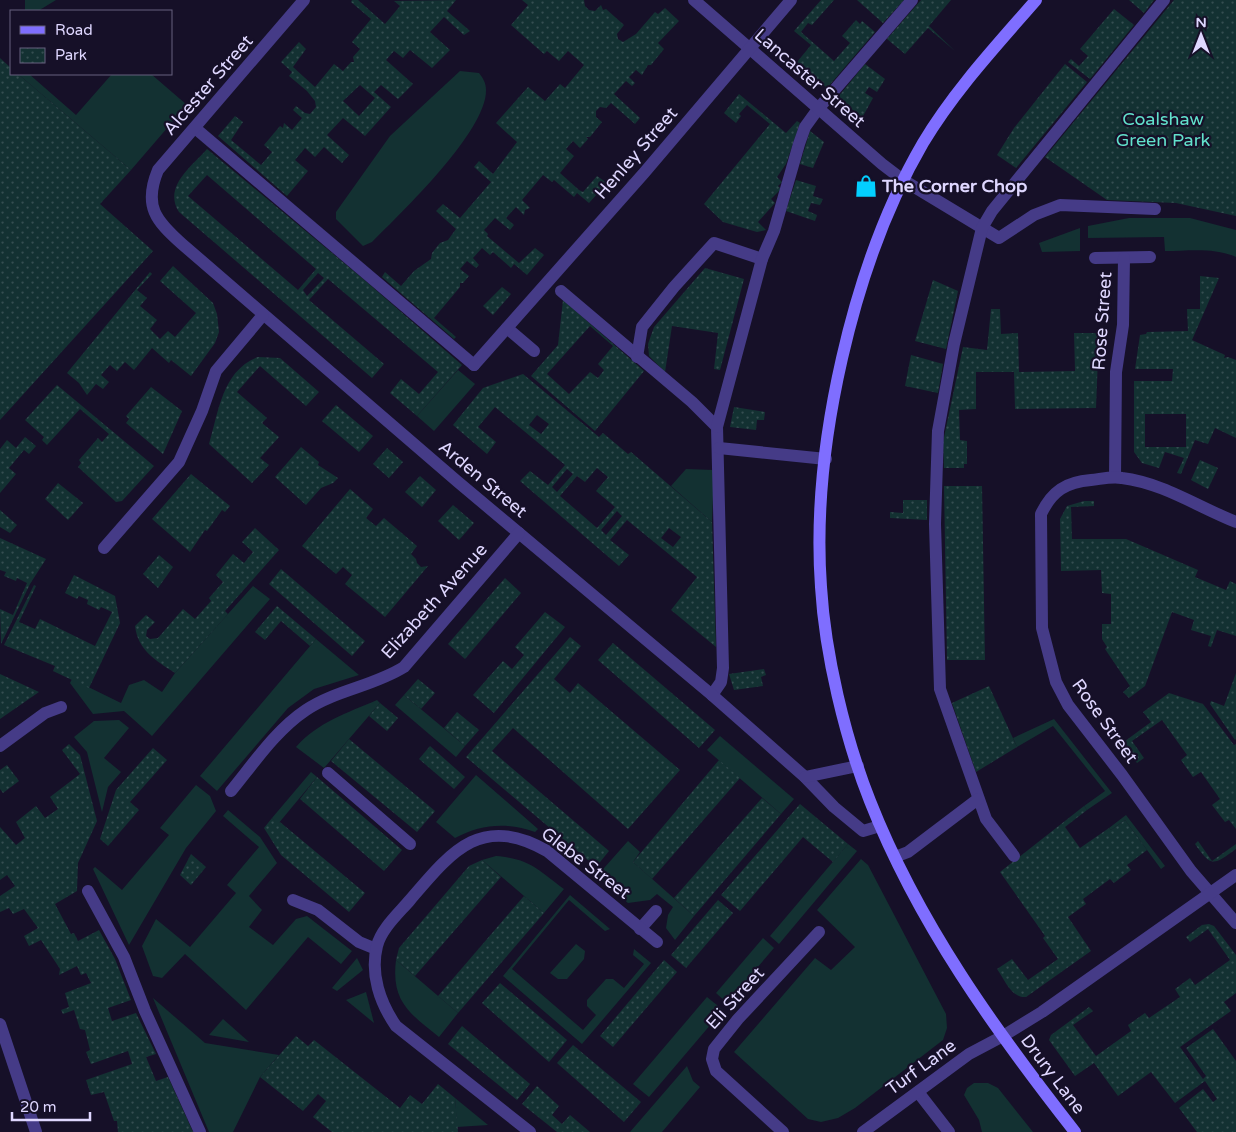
<svg xmlns="http://www.w3.org/2000/svg" width="1236" height="1132" viewBox="0 0 1236 1132" font-family="'Varela Round',sans-serif">
<style>
.grass{fill:#133132}
.park{fill:url(#park-dots);fill-rule:evenodd}
.lines{fill:none;stroke-linecap:round;stroke-linejoin:round}
.service{stroke:#453b87;stroke-width:12}
.pedestrian{stroke:#453b87;stroke-width:12}
.minor{stroke:#453b87;stroke-width:12}
.tertiary{stroke:#453b87;stroke-width:12}
.secondary{stroke:#7f6eff;stroke-width:12}
.labels{text-anchor:middle;dominant-baseline:central;stroke-width:4.5;stroke-linejoin:round;paint-order:stroke}
.street-label{font-size:18px;fill:#dfd7ff;stroke:#161028}
.park-label{font-size:18px;fill:#62e1cc;stroke:#161028}
.poi-label{font-size:18px;font-weight:bold;fill:#dfd7ff;stroke:#161028;text-anchor:start}
</style>
<defs>
<pattern id="park-dots" width="8" height="8" patternUnits="userSpaceOnUse" patternTransform="scale(1.25)"><rect width="8" height="8" fill="#133132"/><path d="M2 2h.1M6 6h.1" fill="none" stroke="#354e51" stroke-width="1.8" stroke-linecap="round"/></pattern>
</defs>
<rect width="100%" height="100%" fill="#161028"/>
<g class="grass">
<path d="M 25,0 L 56,0 L 38,11 L 25,11 Z"/>
<path d="M 460,71 L 479,73 C 483,78 486,83 486,90 C 487,131 401,213 372,242 L 363,246 L 336,219 L 336,212 L 390,136 Z"/>
<path d="M 18,74 L 29,74 L 76,115 L 112,74 L 151,74 L 187,105 L 131,170 Z"/>
<path d="M 1129,218 L 1190,218 L 1236,230 L 1236,257 C 1214,247 1188,251 1165,251 L 1164,237 L 1088,238 L 1088,226 Z"/>
<path d="M 1080,228 L 1080,251 L 1042,252 L 1039,243 Z"/>
<path d="M 458,370 L 475,384 L 434,431 L 417,416 Z"/>
<path d="M 686,469 L 714,470 L 712,522 L 671,486 Z"/>
<path d="M 253,586 L 270,599 L 152,736 L 124,711 L 93,714 L 70,683 L 72,679 L 121,703 L 129,685 L 144,680 L 162,692 L 175,673 Z"/>
<path d="M 316,639 L 359,675 L 314,689 L 288,708 L 217,791 L 200,776 Z"/>
<path d="M 404,695 L 465,746 L 456,757 L 395,705 Z"/>
<path d="M 377,700 L 380,703 L 324,768 L 296,747 C 318,722 347,713 377,700 Z"/>
<path d="M 1054,719 L 1112,793 L 1087,810 L 1084,806 L 1105,791 L 1053,726 L 1017,747 L 1013,738 Z"/>
<path d="M 119,720 L 129,728 L 104,758 L 121,772 L 108,787 L 102,812 L 87,752 L 74,737 L 94,721 Z"/>
<path d="M 720,736 L 794,799 L 781,814 L 707,750 Z"/>
<path d="M 311,772 L 317,777 L 278,824 L 272,818 Z"/>
<path d="M 476,775 L 538,829 L 535,832 C 507,822 481,824 455,838 L 436,822 Z"/>
<path d="M 196,785 L 210,796 L 216,811 L 186,848 L 129,945 L 93,869 L 95,867 L 122,890 L 169,835 L 160,828 Z"/>
<path d="M 228,810 L 260,837 L 277,863 L 249,896 L 262,910 L 249,927 L 273,945 L 296,919 L 307,916 L 352,951 L 341,964 L 308,937 L 246,1010 L 185,954 L 162,978 L 153,976 L 142,946 L 156,919 L 190,947 L 236,893 L 227,885 L 259,847 L 223,816 Z"/>
<path d="M 1126,815 L 1165,866 L 1161,869 L 1125,820 L 1111,830 L 1109,828 Z"/>
<path d="M 628,841 L 640,852 L 633,862 L 694,916 L 675,940 L 666,928 L 668,915 L 673,907 L 657,894 L 650,900 L 628,903 L 597,876 Z"/>
<path d="M 848,844 L 857,851 L 779,944 L 770,936 Z"/>
<path d="M 496,856 C 531,859 538,870 564,889 L 544,913 L 482,860 Z"/>
<path d="M 861,859 L 868,865 L 946,1014 L 947,1028 L 943,1040 L 855,1108 L 838,1118 L 821,1122 L 808,1119 L 734,1052 L 815,958 L 831,970 L 855,947 L 817,910 Z"/>
<path d="M 570,895 L 610,929 L 605,931 L 569,900 L 512,969 L 583,1030 L 596,1015 L 587,1006 L 587,1000 L 606,979 L 613,979 L 624,988 L 644,964 L 633,955 L 634,949 L 651,963 L 582,1044 L 503,976 Z"/>
<path d="M 763,938 L 774,948 L 727,1003 L 716,993 Z"/>
<path d="M 576,944 L 585,951 L 584,959 L 567,979 L 558,979 L 550,973 Z"/>
<path d="M 357,958 L 363,970 L 337,991 L 332,988 Z"/>
<path d="M 396,960 L 458,1013 L 439,1037 C 409,1013 391,1001 396,960 Z"/>
<path d="M 366,992 L 374,1023 L 346,1000 Z"/>
<path d="M 707,997 L 723,1010 L 649,1097 L 633,1084 Z"/>
<path d="M 153,998 L 205,1043 L 279,1055 L 260,1077 L 233,1132 L 209,1132 Z"/>
<path d="M 223,1019 L 249,1042 L 209,1035 Z"/>
<path d="M 687,1066 L 693,1081 L 700,1087 L 662,1132 L 630,1132 Z"/>
<path d="M 974,1083 L 988,1083 L 998,1088 L 1033,1132 L 982,1132 L 979,1120 L 964,1095 L 967,1088 Z"/>
<path d="M 455,1098 L 488,1125 L 457,1127 Z"/>
</g>
<g class="park">
<path d="M 352,0 L 358,0 L 385,24 L 400,6 L 394,1 L 456,0 L 447,11 L 470,31 L 464,35 L 444,17 L 430,32 L 450,50 L 432,68 L 410,50 L 403,58 L 394,51 L 386,60 L 413,84 L 398,99 L 381,85 L 374,92 L 391,107 L 365,136 L 343,118 L 327,135 L 349,155 L 342,163 L 324,147 L 315,157 L 305,148 L 295,160 L 308,171 L 287,196 L 218,136 L 235,116 L 243,122 L 231,140 L 261,165 L 272,152 L 264,145 L 280,126 L 283,128 L 284,123 L 292,130 L 302,118 L 293,110 L 296,106 L 305,113 L 310,114 L 316,107 L 315,101 L 307,91 L 289,76 L 292,72 L 281,62 L 299,42 L 306,49 L 293,67 L 315,87 L 334,64 L 343,71 L 351,62 L 354,62 L 353,57 L 360,49 L 352,42 L 371,19 L 351,2 ZM 360,85 L 375,98 L 359,116 L 343,101 Z"/>
<path d="M 522,0 L 584,0 L 585,6 L 589,10 L 595,11 L 601,5 L 603,10 L 606,9 L 624,25 L 617,34 L 618,39 L 623,42 L 636,34 L 655,12 L 658,14 L 665,8 L 679,21 L 658,43 L 664,49 L 651,65 L 648,65 L 642,75 L 636,70 L 629,77 L 635,83 L 632,86 L 626,81 L 614,94 L 640,118 L 635,124 L 611,103 L 606,108 L 600,107 L 596,111 L 596,117 L 602,122 L 590,137 L 586,137 L 588,139 L 580,148 L 573,141 L 566,149 L 574,156 L 560,173 L 579,190 L 583,192 L 597,176 L 607,183 L 589,203 L 577,193 L 574,197 L 554,180 L 552,182 L 543,175 L 522,200 L 530,208 L 525,210 L 524,215 L 516,207 L 506,218 L 514,225 L 510,230 L 495,218 L 484,230 L 488,234 L 487,236 L 519,263 L 535,248 L 544,255 L 527,275 L 514,264 L 511,268 L 493,252 L 490,255 L 482,248 L 473,258 L 479,265 L 476,268 L 467,261 L 460,269 L 469,276 L 463,283 L 460,283 L 460,287 L 434,318 L 456,337 L 454,339 L 382,277 L 385,272 L 401,286 L 414,271 L 431,259 L 432,253 L 440,243 L 448,240 L 456,229 L 436,211 L 443,204 L 460,218 L 491,182 L 474,167 L 479,161 L 493,174 L 517,142 L 496,123 L 528,87 L 545,101 L 560,84 L 565,88 L 584,65 L 568,51 L 559,61 L 547,51 L 544,54 L 511,25 L 528,5 Z"/>
<path d="M 821,0 L 834,0 L 812,25 L 808,23 L 801,32 L 834,61 L 850,43 L 842,36 L 856,20 L 860,24 L 862,21 L 875,32 L 827,88 L 797,62 L 811,45 L 794,31 Z"/>
<path d="M 857,0 L 904,0 L 883,23 Z"/>
<path d="M 921,0 L 951,0 L 929,26 L 955,51 L 928,28 L 905,54 L 887,39 Z"/>
<path d="M 1129,0 L 1154,0 L 1144,13 Z"/>
<path d="M 1174,0 L 1236,0 L 1236,216 L 1176,203 L 1107,200 L 1045,157 Z"/>
<path d="M 1114,9 L 1134,25 L 1090,79 L 1068,62 L 1071,59 L 1079,66 L 1088,56 L 1080,49 Z"/>
<path d="M 0,58 L 11,68 L 11,74 L 18,74 L 131,170 L 100,204 L 153,251 L 0,420 Z"/>
<path d="M 865,64 L 885,79 L 877,92 L 869,87 L 865,93 L 873,98 L 862,118 L 838,97 Z"/>
<path d="M 1065,64 L 1087,82 L 1016,168 L 997,155 L 1014,128 Z"/>
<path d="M 739,94 L 786,133 L 797,121 L 800,123 L 786,164 L 777,177 L 782,182 L 778,186 L 781,189 L 771,199 L 775,203 L 758,222 L 766,230 L 757,232 L 723,222 L 704,204 L 770,124 L 747,105 L 739,114 L 741,116 L 736,123 L 724,113 Z"/>
<path d="M 810,131 L 824,142 L 813,168 L 800,164 Z"/>
<path d="M 207,149 L 362,278 L 462,365 L 417,416 L 390,393 L 401,379 L 419,394 L 438,372 L 328,279 L 309,300 L 384,364 L 372,378 L 179,212 C 163,187 191,167 207,149 ZM 207,175 L 316,269 L 298,290 L 188,196 ZM 318,273 L 324,278 L 307,296 L 303,290 Z"/>
<path d="M 796,180 L 816,186 L 813,196 L 823,199 L 820,205 L 811,203 L 808,211 L 817,215 L 815,221 L 786,211 Z"/>
<path d="M 173,266 L 213,303 L 217,314 L 219,332 L 215,343 L 191,376 L 171,360 L 169,363 L 152,348 L 134,370 L 125,362 L 117,371 L 110,365 L 101,375 L 109,382 L 103,389 L 96,384 L 87,395 L 79,383 L 67,373 L 150,272 L 152,274 L 137,290 L 147,298 L 140,306 L 157,320 L 150,329 L 160,339 L 168,331 L 175,337 L 196,313 L 160,281 Z"/>
<path d="M 705,268 L 744,279 L 720,370 L 714,369 L 718,333 L 672,326 L 665,372 L 649,356 L 648,344 L 654,327 Z"/>
<path d="M 1200,276 L 1219,278 L 1192,340 L 1225,355 L 1224,358 L 1228,357 L 1236,360 L 1236,438 L 1215,428 L 1208,444 L 1195,440 L 1181,474 L 1177,473 L 1184,458 L 1165,452 L 1159,468 L 1142,463 L 1134,452 L 1134,381 L 1172,381 L 1173,369 L 1135,369 L 1140,335 L 1146,334 L 1147,332 L 1188,331 L 1187,309 L 1200,309 ZM 1145,414 L 1186,414 L 1186,447 L 1145,447 Z"/>
<path d="M 933,280 L 958,291 L 946,349 L 915,341 Z"/>
<path d="M 502,287 L 511,294 L 493,315 L 483,306 Z"/>
<path d="M 563,300 L 644,371 L 595,431 L 531,376 L 558,345 ZM 590,326 L 613,346 L 598,364 L 604,370 L 598,378 L 590,372 L 569,394 L 547,374 Z"/>
<path d="M 991,309 L 1000,309 L 1001,334 L 1018,333 L 1019,372 L 1075,371 L 1074,333 L 1104,333 L 1098,357 L 1096,408 L 1015,409 L 1014,372 L 976,372 L 976,409 L 959,410 L 960,440 L 967,441 L 967,464 L 964,464 L 964,468 L 944,468 L 943,442 L 963,347 L 987,350 Z"/>
<path d="M 911,355 L 943,364 L 938,393 L 905,386 Z"/>
<path d="M 258,357 L 280,358 L 319,392 L 306,406 L 260,366 L 237,392 L 267,418 L 262,423 L 279,437 L 260,458 L 269,465 L 252,483 L 209,444 C 219,411 222,371 258,357 Z"/>
<path d="M 523,374 L 599,437 L 603,433 L 628,454 L 631,452 L 712,522 L 716,647 L 671,610 L 697,577 L 627,520 L 610,540 L 629,555 L 619,566 L 520,481 L 530,471 L 548,485 L 565,465 L 495,407 L 478,427 L 496,442 L 487,454 L 453,425 L 483,388 ZM 537,415 L 549,424 L 541,434 L 529,425 ZM 597,468 L 608,477 L 596,491 L 615,507 L 597,528 L 560,496 L 577,476 L 585,482 ZM 567,469 L 573,474 L 557,492 L 552,487 ZM 617,511 L 622,516 L 606,535 L 601,530 ZM 669,528 L 681,537 L 673,547 L 661,538 Z"/>
<path d="M 57,385 L 154,466 L 122,501 L 116,502 L 78,467 L 81,463 L 79,460 L 98,438 L 102,442 L 109,434 L 80,409 L 47,445 L 42,440 L 44,437 L 25,420 Z"/>
<path d="M 151,387 L 182,411 L 163,454 L 126,423 L 129,419 L 126,416 Z"/>
<path d="M 336,405 L 373,436 L 359,452 L 322,421 Z"/>
<path d="M 734,407 L 765,412 L 764,420 L 757,420 L 756,430 L 730,427 Z"/>
<path d="M 25,437 L 36,446 L 29,454 L 24,450 L 9,468 L 16,474 L 0,493 L 0,449 L 7,440 L 16,448 Z"/>
<path d="M 301,447 L 319,462 L 318,465 L 338,478 L 333,483 L 321,488 L 306,505 L 275,477 Z"/>
<path d="M 387,448 L 403,462 L 389,478 L 373,464 Z"/>
<path d="M 1200,460 L 1218,468 L 1208,489 L 1191,480 Z"/>
<path d="M 191,474 L 230,506 L 225,512 L 222,510 L 207,531 L 205,530 L 190,552 L 152,519 Z"/>
<path d="M 420,476 L 436,490 L 422,507 L 405,492 Z"/>
<path d="M 58,483 L 83,503 L 68,520 L 45,499 Z"/>
<path d="M 982,486 L 985,660 L 947,660 L 944,486 Z"/>
<path d="M 350,489 L 373,509 L 366,518 L 376,526 L 384,518 L 417,546 L 411,554 L 416,559 L 417,563 L 421,567 L 428,566 L 385,617 L 345,584 L 352,575 L 343,567 L 336,574 L 302,546 Z"/>
<path d="M 903,500 L 927,500 L 927,520 L 890,518 L 890,512 L 903,513 Z"/>
<path d="M 1084,501 L 1094,501 L 1094,506 L 1071,507 L 1072,539 L 1126,539 L 1198,570 L 1195,577 L 1226,590 L 1230,581 L 1236,584 L 1236,636 L 1217,630 L 1211,647 L 1208,646 L 1211,636 L 1191,630 L 1194,620 L 1172,612 L 1145,686 L 1129,698 L 1123,692 L 1130,686 L 1105,649 L 1107,647 L 1102,639 L 1102,624 L 1111,624 L 1111,594 L 1102,593 L 1101,570 L 1061,571 L 1060,519 L 1067,506 Z"/>
<path d="M 453,505 L 474,523 L 459,540 L 438,521 Z"/>
<path d="M 0,510 L 17,525 L 10,533 L 0,527 Z"/>
<path d="M 255,528 L 279,550 L 225,611 L 228,614 L 175,673 C 155,660 138,650 135,626 L 146,615 L 155,622 L 147,630 L 146,636 L 150,639 L 158,638 L 183,609 L 195,619 L 211,601 L 209,598 L 223,582 L 216,575 L 233,554 L 244,563 L 253,552 L 242,542 Z"/>
<path d="M 0,538 L 46,559 L 30,584 L 1,644 L 0,609 L 13,615 L 27,583 L 17,578 L 16,581 L 4,576 L 6,572 L 0,570 Z"/>
<path d="M 159,555 L 173,567 L 158,588 L 143,574 Z"/>
<path d="M 281,569 L 365,641 L 352,656 L 269,584 Z"/>
<path d="M 74,575 L 115,596 L 120,623 L 89,688 L 53,671 L 55,666 L 4,645 L 34,585 L 36,586 L 19,622 L 35,629 L 40,619 L 95,646 L 112,612 L 101,607 L 99,610 L 87,604 L 88,600 L 79,596 L 77,599 L 65,593 Z"/>
<path d="M 505,578 L 521,593 L 465,659 L 448,644 Z"/>
<path d="M 277,606 L 316,639 L 310,646 L 281,621 L 265,640 L 255,632 Z"/>
<path d="M 545,612 L 565,627 L 494,713 L 473,695 L 503,661 L 512,669 L 524,655 L 515,647 Z"/>
<path d="M 570,637 L 581,646 L 554,679 L 570,693 L 578,683 L 680,770 L 628,829 L 513,728 L 492,751 L 609,851 L 596,867 L 466,757 Z"/>
<path d="M 613,643 L 715,730 L 699,748 L 598,660 Z"/>
<path d="M 764,669 L 766,675 L 761,677 L 763,686 L 734,690 L 729,674 Z"/>
<path d="M 1236,673 L 1236,739 L 1235,740 L 1210,704 L 1211,701 L 1224,706 Z"/>
<path d="M 0,674 L 39,692 L 0,719 Z"/>
<path d="M 418,679 L 435,693 L 421,709 L 404,695 Z"/>
<path d="M 989,686 L 1017,747 L 976,772 L 952,703 Z"/>
<path d="M 1169,693 L 1203,704 L 1234,745 L 1236,744 L 1236,829 L 1229,820 L 1225,822 L 1212,805 L 1220,799 L 1201,772 L 1193,777 L 1181,760 L 1187,755 L 1162,720 L 1132,741 L 1144,758 L 1137,763 L 1121,744 L 1151,722 L 1143,712 Z"/>
<path d="M 380,703 L 398,718 L 387,731 L 369,716 Z"/>
<path d="M 457,712 L 479,730 L 465,746 L 444,728 Z"/>
<path d="M 349,739 L 435,811 L 417,832 L 331,761 Z"/>
<path d="M 69,744 L 80,755 L 97,821 L 78,863 L 77,891 L 55,904 L 71,934 L 74,933 L 78,941 L 99,930 L 115,959 L 131,1000 L 108,1008 L 112,1021 L 136,1013 L 156,1054 L 146,1057 L 156,1081 L 168,1077 L 193,1132 L 118,1132 L 117,1121 L 114,1121 L 104,1092 L 91,1095 L 86,1080 L 132,1064 L 128,1051 L 91,1064 L 86,1052 L 90,1050 L 85,1030 L 80,1029 L 74,1010 L 63,1014 L 61,1010 L 69,1007 L 65,993 L 91,983 L 86,973 L 81,975 L 77,966 L 59,975 L 60,969 L 41,940 L 29,946 L 24,936 L 38,928 L 24,909 L 13,914 L 9,908 L 0,912 L 0,896 L 15,886 L 7,875 L 0,880 L 0,827 L 16,845 L 25,838 L 16,822 L 36,806 L 45,818 L 58,809 L 50,797 L 80,774 L 62,750 Z"/>
<path d="M 430,746 L 465,777 L 454,789 L 419,759 Z"/>
<path d="M 153,748 L 167,760 L 130,802 L 139,810 L 108,846 L 100,839 L 116,790 Z"/>
<path d="M 719,760 L 740,778 L 652,879 L 633,862 Z"/>
<path d="M 7,765 L 19,781 L 3,793 L 0,789 L 0,770 Z"/>
<path d="M 317,777 L 402,850 L 384,871 L 300,799 Z"/>
<path d="M 762,798 L 781,814 L 694,916 L 674,898 Z"/>
<path d="M 800,804 L 848,844 L 833,862 L 803,837 L 740,911 L 721,895 Z"/>
<path d="M 1084,806 L 1087,810 L 1065,827 L 1080,848 L 1109,828 L 1111,830 L 1125,820 L 1147,850 L 1127,865 L 1131,870 L 1114,883 L 1110,879 L 1083,899 L 1086,904 L 1068,917 L 1091,951 L 1026,997 C 1011,998 1005,980 997,969 L 1012,959 L 1028,980 L 1058,959 L 1043,938 L 1045,936 L 1000,872 Z"/>
<path d="M 272,818 L 278,823 L 280,822 L 365,893 L 349,912 L 281,855 L 264,828 Z"/>
<path d="M 1198,841 L 1212,861 L 1236,844 L 1236,849 C 1213,866 1211,867 1195,844 Z"/>
<path d="M 191,854 L 206,867 L 191,885 L 180,875 Z"/>
<path d="M 482,860 L 501,877 L 415,976 L 396,960 L 399,948 L 469,866 Z"/>
<path d="M 524,896 L 544,913 L 458,1013 L 438,996 Z"/>
<path d="M 718,900 L 733,913 L 686,968 L 671,955 Z"/>
<path d="M 1209,924 L 1214,926 L 1236,955 L 1236,993 L 1224,1002 L 1231,1011 L 1180,1047 L 1203,1079 L 1206,1076 L 1186,1048 L 1213,1029 L 1236,1061 L 1236,1132 L 1197,1132 L 1179,1108 L 1203,1089 L 1213,1102 L 1217,1099 L 1205,1081 L 1175,1103 L 1151,1072 L 1118,1096 L 1094,1063 L 1075,1076 L 1049,1040 L 1051,1035 L 1089,1007 L 1093,1011 L 1073,1025 L 1096,1056 L 1131,1031 L 1128,1025 L 1145,1013 L 1149,1018 L 1180,997 L 1175,989 L 1190,978 L 1195,985 L 1230,960 L 1208,929 L 1190,942 L 1186,937 L 1202,925 Z"/>
<path d="M 664,960 L 677,972 L 613,1047 L 600,1036 Z"/>
<path d="M 500,983 L 567,1040 L 549,1062 L 482,1003 Z"/>
<path d="M 462,1026 L 530,1084 L 517,1100 L 448,1044 Z"/>
<path d="M 296,1036 L 308,1046 L 314,1040 L 400,1108 L 410,1095 L 422,1104 L 438,1084 L 455,1098 L 458,1132 L 332,1132 L 313,1117 L 326,1101 L 318,1094 L 303,1111 L 260,1077 Z"/>
<path d="M 573,1045 L 641,1102 L 624,1122 L 557,1063 Z"/>
<path d="M 537,1086 L 559,1106 L 552,1115 L 562,1124 L 570,1115 L 590,1132 L 557,1132 L 522,1104 Z"/>
</g>
<g class="lines">
<g class="service">
<path d="M 195,128 L 474,365"/>
<path d="M 903,180 L 999,238 L 1034,215 L 1060,205 L 1155,209"/>
<path d="M 561,291 L 692,402 L 717,427 L 723,668 L 721,682 L 712,695"/>
<path d="M 637,357 L 642,327 L 674,287 L 714,243 L 762,259"/>
<path d="M 717,427 L 762,259 L 774,231 L 799,144 L 805,127 L 818,109 L 912,0"/>
<path d="M 1014,856 L 986,819 L 940,689 L 935,524 L 938,431 L 954,344 L 982,228 L 992,211 L 1164,0"/>
<path d="M 895,857 L 908,852 L 978,799"/>
<path d="M 88,891 L 124,957 L 145,1011 L 200,1132"/>
</g>
<path class="pedestrian" d="M 328,773 L 410,844"/>
<g class="minor">
<path d="M 304,0 L 158,170 C 143,206 156,221 182,244 L 458,482 L 712,695 L 805,777 L 834,807 L 863,831 L 880,826"/>
<path d="M 694,0 L 882,164 L 903,180"/>
<path d="M 1095,258 L 1150,257"/>
<path d="M 507,328 L 534,351"/>
<path d="M 474,365 L 644,173 L 791,0"/>
<path d="M 719,448 L 826,459"/>
<path d="M 1115,477 L 1116,372 L 1123,325 L 1124,258"/>
<path d="M 1236,522 C 1198,507 1163,483 1122,478 C 1112,476 1101,479 1091,480 C 1066,482 1052,491 1041,514 L 1042,628 L 1056,682 L 1068,705 L 1122,775 L 1191,871 L 1236,923"/>
<path d="M 104,548 L 179,462 L 202,411 L 216,371 L 263,315"/>
<path d="M 0,746 L 45,713 L 61,707"/>
<path d="M 805,777 L 858,766"/>
<path d="M 231,791 C 254,763 276,730 306,710 C 336,690 374,686 404,667 L 519,533"/>
<path d="M 293,900 L 318,910 L 359,942 L 376,949"/>
<path d="M 640,929 L 656,911"/>
<path d="M 0,1024 L 36,1132"/>
<path d="M 1003,1036 L 1042,1012 L 1236,875"/>
<path d="M 918,1092 L 949,1132"/>
<path d="M 530,1132 L 396,1026 C 380,1003 370,974 377,946 C 381,929 399,913 410,900 C 451,852 481,813 547,851 L 657,942"/>
<path d="M 783,1132 L 716,1071 L 712,1059 L 714,1049 L 738,1019 L 819,932"/>
</g>
<path class="tertiary" d="M 863,1132 L 969,1054 L 1003,1036"/>
<path class="secondary" d="M 1036,0 C 996,46 954,91 923,143 C 853,263 811,449 821,587 C 825,654 845,738 870,801 C 918,923 995,1030 1075,1132"/>
</g>
<defs>
<symbol id="shop-bare" viewBox="-9 -9 18 18"><path d="M-5-2.5h2.3a2.7 3.5 0 0 1 5.4 0H5L5.5 6h-11ZM-1.5-2.5h3a1.5 2.3 0 0 0-3 0Z" fill="#03cfff" stroke="#161028" stroke-width="2.5" paint-order="stroke"/></symbol>
</defs>
<g fill-rule="evenodd">
<use href="#shop-bare" x="850" y="170" width="32" height="32"/>
</g>
<g class="labels">
<g class="street-label">
<text transform="translate(810 78) rotate(41)">Lancaster Street</text>
<text transform="translate(208 85) rotate(-49)">Alcester Street</text>
<text transform="translate(636 153) rotate(-49)">Henley Street</text>
<text transform="translate(1102 321) rotate(-86)">Rose Street</text>
<text transform="translate(483 479) rotate(40)">Arden Street</text>
<text transform="translate(434 601) rotate(-48)">Elizabeth Avenue</text>
<text transform="translate(1105 721) rotate(54)">Rose Street</text>
<text transform="translate(586 863) rotate(37)">Glebe Street</text>
<text transform="translate(735 998) rotate(-48)">Eli Street</text>
<text transform="translate(921 1067) rotate(-36)">Turf Lane</text>
<text transform="translate(1053 1074) rotate(53)">Drury Lane</text>
</g>
<g class="park-label">
<text x="1163" y="119">Coalshaw<tspan x="1163" dy="21">Green Park</tspan></text>
</g>
<g class="poi-label">
<text x="882" y="186">The Corner Chop</text>
</g>
</g>
<rect x="10" y="10" width="162" height="65" fill="#161028" stroke="#66607e"/>
<rect x="20" y="26" width="25" height="8" fill="#7f6eff" stroke="#66607e"/>
<text x="55" y="35" font-size="15" fill="#dfd7ff">Road</text>
<rect x="20" y="48" width="25" height="15" fill="url(#park-dots)" stroke="#66607e"/>
<text x="55" y="60" font-size="15" fill="#dfd7ff">Park</text>
<g transform="translate(1201 35)" stroke="#161028" stroke-width="4" paint-order="stroke">
<path d="M0-4L9 19L0 12L-9 19Z" fill="#dfd7ff"/>
<text y="-8" font-size="14" font-weight="bold" text-anchor="middle" fill="#dfd7ff">N</text>
</g>
<path d="M12 1112v8h78v-8" fill="none" stroke="#dfd7ff" stroke-width="2.5"/>
<text x="20" y="1112" font-size="15" fill="#dfd7ff" stroke="#161028" stroke-width="4" paint-order="stroke">20 m</text>
</svg>
